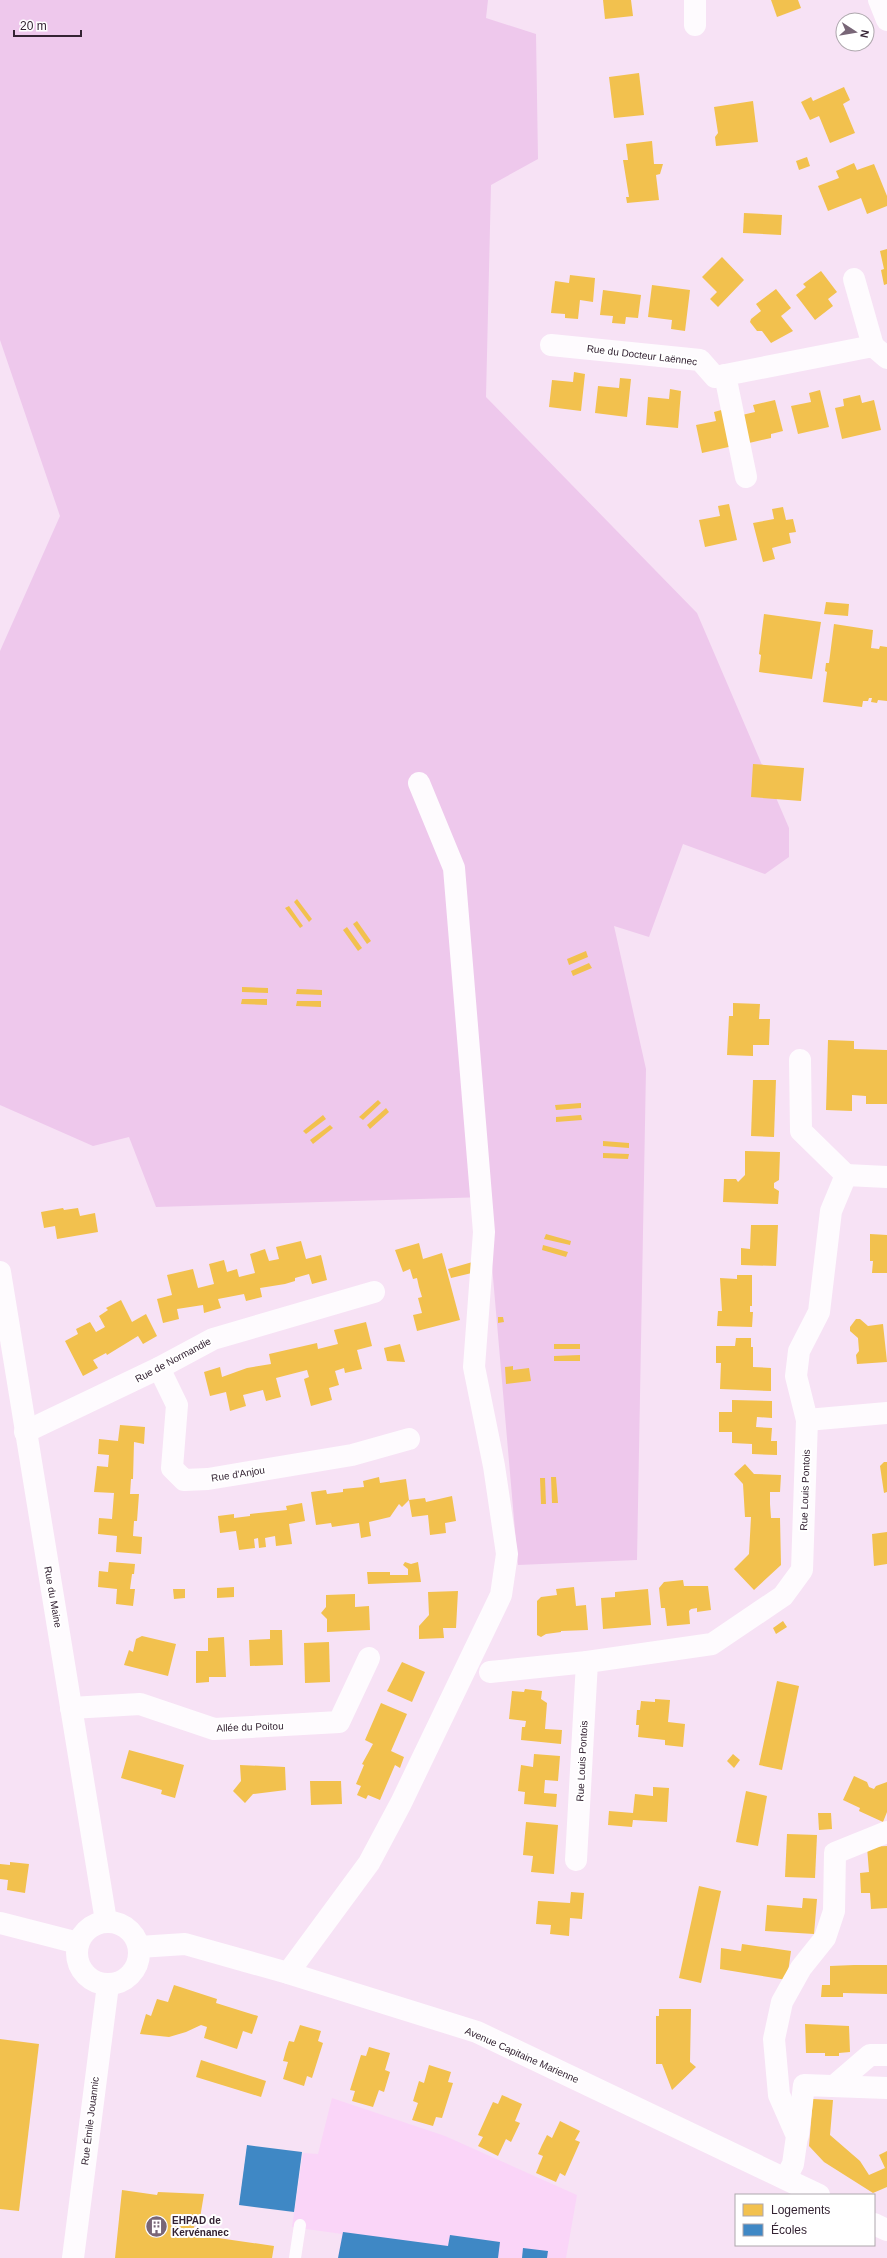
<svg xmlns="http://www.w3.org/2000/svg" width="887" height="2258" viewBox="0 0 887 2258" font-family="Arial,sans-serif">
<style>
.built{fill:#fad5f8}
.green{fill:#eec8ec}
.homes{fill:#f2c14e}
.schools{fill:#3f88c5}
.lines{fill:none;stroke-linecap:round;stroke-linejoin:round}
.lane{stroke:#fefbfe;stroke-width:12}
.street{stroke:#fefbfe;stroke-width:22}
.secondary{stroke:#fefbfe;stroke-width:22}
.labels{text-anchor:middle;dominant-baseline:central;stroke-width:4;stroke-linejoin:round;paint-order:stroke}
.street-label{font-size:10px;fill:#342333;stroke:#fff}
.poi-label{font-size:10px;font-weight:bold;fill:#342333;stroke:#fff;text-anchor:start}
</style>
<rect width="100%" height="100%" fill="#f7e2f5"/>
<path class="built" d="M 332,2098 L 445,2136 L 577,2195 L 566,2258 L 338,2258 L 342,2234 L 292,2227 L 303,2153 L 318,2154 Z"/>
<path class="green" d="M 0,0 L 488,0 L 486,18 L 536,34 L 538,159 L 491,185 L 486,397 L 697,613 L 789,828 L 789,857 L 765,874 L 683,844 L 649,937 L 614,926 L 646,1069 L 637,1560 L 518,1565 L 486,1197 L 156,1207 L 129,1137 L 93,1146 L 0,1105 L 0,651 L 60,516 L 0,340 Z"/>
<g class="homes">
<path d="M 603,0 L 631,0 L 633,16 L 605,19 Z"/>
<path d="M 771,0 L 798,0 L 801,8 L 777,17 Z"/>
<path d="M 639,73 L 644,115 L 614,118 L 609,77 Z"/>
<path d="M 844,87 L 850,100 L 843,104 L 855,133 L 830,143 L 819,116 L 810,120 L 801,102 L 811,97 L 813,101 Z"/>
<path d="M 753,101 L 758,142 L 716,146 L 715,137 L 718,133 L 714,107 Z"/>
<path d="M 652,141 L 654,164 L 663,164 L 660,174 L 656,175 L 659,200 L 627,203 L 626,197 L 629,197 L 623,160 L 628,160 L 626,144 Z"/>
<path d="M 807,157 L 810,166 L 799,170 L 796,161 Z"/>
<path d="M 854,163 L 857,170 L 874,164 L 887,196 L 887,206 L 867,214 L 861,198 L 828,211 L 818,186 L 839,178 L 836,171 Z"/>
<path d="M 744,213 L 782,215 L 781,235 L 743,233 Z"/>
<path d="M 887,249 L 887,284 L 884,285 L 881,270 L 884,269 L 880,251 Z"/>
<path d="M 722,257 L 744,280 L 718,307 L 710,299 L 717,292 L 702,277 Z"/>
<path d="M 821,271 L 837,292 L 828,299 L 833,306 L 815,320 L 796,295 L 806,287 L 803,284 Z"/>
<path d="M 570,275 L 595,278 L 593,302 L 580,300 L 578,319 L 565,318 L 565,314 L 551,313 L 555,281 L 569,283 Z"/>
<path d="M 652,285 L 690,290 L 685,331 L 671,329 L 672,320 L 648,317 Z"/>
<path d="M 776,289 L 791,308 L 781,316 L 793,331 L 771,343 L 762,331 L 757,331 L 750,322 L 751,319 L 761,311 L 756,304 Z"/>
<path d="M 603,290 L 641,295 L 638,318 L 626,317 L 625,324 L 612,323 L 613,316 L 600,315 Z"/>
<path d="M 574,372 L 585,374 L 581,411 L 549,407 L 552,380 L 573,382 Z"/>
<path d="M 620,378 L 631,379 L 627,417 L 595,413 L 598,386 L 619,388 Z"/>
<path d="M 670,389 L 681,391 L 678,428 L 646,425 L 648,397 L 669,399 Z"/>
<path d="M 820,390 L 829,427 L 798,434 L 791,406 L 811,402 L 809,393 Z"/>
<path d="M 860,395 L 862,403 L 874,400 L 881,430 L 842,439 L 835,408 L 844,406 L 843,399 Z"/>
<path d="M 775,400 L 783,431 L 771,434 L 771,438 L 749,443 L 742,415 L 755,412 L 753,405 Z"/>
<path d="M 725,409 L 733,446 L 702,453 L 696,425 L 716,421 L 714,412 Z"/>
<path d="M 729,504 L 737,540 L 705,547 L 699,520 L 720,516 L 718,506 Z"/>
<path d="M 783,507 L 786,520 L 793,519 L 796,532 L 789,533 L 791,543 L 772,548 L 775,559 L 763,562 L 753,523 L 774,519 L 772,509 Z"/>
<path d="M 826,602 L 849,604 L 848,616 L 824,614 Z"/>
<path d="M 764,614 L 821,622 L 812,679 L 759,672 L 761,655 L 759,654 Z"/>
<path d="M 834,624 L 873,630 L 871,648 L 879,649 L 880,646 L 887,647 L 887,701 L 878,700 L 877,703 L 871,702 L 872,698 L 869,698 L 868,701 L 863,701 L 862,707 L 823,702 L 827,672 L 825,671 L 826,663 L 829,663 Z"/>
<path d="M 753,764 L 804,768 L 801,801 L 751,797 Z"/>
<path d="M 297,899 L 312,919 L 309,922 L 294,902 Z"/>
<path d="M 289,906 L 303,926 L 300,928 L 285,908 Z"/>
<path d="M 357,921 L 371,941 L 367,944 L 353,924 Z"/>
<path d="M 347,927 L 362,948 L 358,951 L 343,930 Z"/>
<path d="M 586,951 L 588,957 L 569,965 L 567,959 Z"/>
<path d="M 589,963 L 592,968 L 573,976 L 571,971 Z"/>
<path d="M 242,987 L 268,988 L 268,993 L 242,992 Z"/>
<path d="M 297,989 L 322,990 L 322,995 L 296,994 Z"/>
<path d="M 242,999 L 267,999 L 267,1005 L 241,1004 Z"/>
<path d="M 297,1001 L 321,1001 L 321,1007 L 296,1006 Z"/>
<path d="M 733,1003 L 760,1004 L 759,1019 L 770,1019 L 769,1045 L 753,1045 L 753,1056 L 727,1055 L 729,1016 L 733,1016 Z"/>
<path d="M 828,1040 L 854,1041 L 854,1049 L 887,1050 L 887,1104 L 866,1104 L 866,1096 L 852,1095 L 852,1111 L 826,1110 Z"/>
<path d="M 753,1080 L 776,1080 L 774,1137 L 751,1136 Z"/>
<path d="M 378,1100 L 381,1103 L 363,1120 L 359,1117 Z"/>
<path d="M 581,1103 L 581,1108 L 556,1110 L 555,1105 Z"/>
<path d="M 386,1108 L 389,1112 L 370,1129 L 367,1125 Z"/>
<path d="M 323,1115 L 326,1119 L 306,1134 L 303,1131 Z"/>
<path d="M 581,1115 L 582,1120 L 556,1122 L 556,1117 Z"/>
<path d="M 330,1125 L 333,1128 L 313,1144 L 310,1140 Z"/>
<path d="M 603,1141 L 629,1143 L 629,1148 L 603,1146 Z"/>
<path d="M 745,1151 L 780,1152 L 779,1180 L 774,1183 L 774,1188 L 779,1191 L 778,1204 L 723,1202 L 724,1179 L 736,1179 L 738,1182 L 745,1175 Z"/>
<path d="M 603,1153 L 629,1154 L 628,1159 L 603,1158 Z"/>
<path d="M 63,1208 L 64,1210 L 78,1208 L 80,1216 L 95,1213 L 98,1232 L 57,1239 L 55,1226 L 44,1228 L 41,1212 Z"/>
<path d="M 751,1225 L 778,1225 L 776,1266 L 741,1265 L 741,1248 L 750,1249 Z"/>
<path d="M 546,1234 L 571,1241 L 570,1245 L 544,1239 Z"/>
<path d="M 870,1234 L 887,1235 L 887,1273 L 872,1273 L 873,1261 L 870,1261 Z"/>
<path d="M 301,1241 L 306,1259 L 321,1255 L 327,1280 L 312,1284 L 309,1274 L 295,1278 L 295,1281 L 285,1284 L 260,1288 L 262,1297 L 246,1301 L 244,1294 L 218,1299 L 221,1308 L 204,1313 L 203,1305 L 177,1309 L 179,1319 L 163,1323 L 157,1299 L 172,1295 L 167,1275 L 193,1269 L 198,1288 L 214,1284 L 209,1264 L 224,1260 L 227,1272 L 237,1269 L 239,1277 L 255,1273 L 250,1254 L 265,1249 L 269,1261 L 279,1259 L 276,1247 Z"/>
<path d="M 419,1243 L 423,1259 L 442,1253 L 460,1320 L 417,1331 L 413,1315 L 422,1313 L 418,1298 L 422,1297 L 419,1287 L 417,1278 L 413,1279 L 410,1269 L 403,1272 L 395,1250 Z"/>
<path d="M 543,1245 L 568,1252 L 566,1257 L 542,1250 Z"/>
<path d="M 476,1261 L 476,1272 L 451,1278 L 448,1269 Z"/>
<path d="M 737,1275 L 752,1275 L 752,1306 L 750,1306 L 750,1312 L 753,1312 L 752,1327 L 717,1326 L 718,1311 L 722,1311 L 720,1278 L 737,1279 Z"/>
<path d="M 121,1300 L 132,1322 L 146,1314 L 157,1336 L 143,1344 L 138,1336 L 107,1355 L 106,1353 L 93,1360 L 98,1368 L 83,1376 L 65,1341 L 78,1334 L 76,1329 L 90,1322 L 96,1332 L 105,1327 L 99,1316 L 108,1310 L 106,1308 Z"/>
<path d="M 498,1317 L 503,1317 L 504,1322 L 498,1323 Z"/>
<path d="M 856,1319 L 860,1319 L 868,1326 L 883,1324 L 887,1362 L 857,1364 L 856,1355 L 859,1351 L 858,1338 L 850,1331 L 850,1327 Z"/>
<path d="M 366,1322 L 372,1346 L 357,1350 L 362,1369 L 345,1373 L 344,1368 L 335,1371 L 339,1385 L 329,1388 L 332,1400 L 311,1406 L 304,1379 L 309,1377 L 307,1370 L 276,1378 L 281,1397 L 266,1401 L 263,1390 L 243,1395 L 246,1406 L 230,1411 L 226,1392 L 210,1396 L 204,1372 L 220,1367 L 222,1377 L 247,1368 L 271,1364 L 269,1354 L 317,1343 L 318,1349 L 338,1344 L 334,1330 Z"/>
<path d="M 736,1338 L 751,1338 L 751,1347 L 753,1347 L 753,1367 L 771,1368 L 771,1391 L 720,1389 L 721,1363 L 716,1363 L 716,1346 L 735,1346 Z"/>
<path d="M 400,1344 L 405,1362 L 387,1361 L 384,1348 Z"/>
<rect x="554" y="1344" width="26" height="5"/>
<path d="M 580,1355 L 580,1361 L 554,1361 L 554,1356 Z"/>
<path d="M 513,1366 L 513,1370 L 529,1368 L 531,1381 L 506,1384 L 505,1367 Z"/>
<path d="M 732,1400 L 772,1401 L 772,1418 L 757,1417 L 756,1427 L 772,1428 L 771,1441 L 777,1441 L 777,1455 L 752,1454 L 752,1444 L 732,1443 L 732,1432 L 719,1432 L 719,1412 L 732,1412 Z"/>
<path d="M 120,1425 L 145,1427 L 144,1444 L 134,1442 L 133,1479 L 131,1479 L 130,1494 L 139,1494 L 137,1521 L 134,1521 L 133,1536 L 142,1537 L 141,1554 L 116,1552 L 117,1536 L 98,1534 L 99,1518 L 112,1519 L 114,1493 L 94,1492 L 97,1466 L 108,1467 L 109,1455 L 98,1454 L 99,1439 L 118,1441 Z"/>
<path d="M 884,1462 L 887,1462 L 887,1492 L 884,1493 L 880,1466 Z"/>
<path d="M 745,1464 L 754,1474 L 781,1475 L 780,1492 L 770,1492 L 770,1504 L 771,1518 L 780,1518 L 781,1565 L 754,1590 L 734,1569 L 749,1554 L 751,1517 L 745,1517 L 743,1484 L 734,1474 Z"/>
<path d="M 379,1477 L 380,1483 L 406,1479 L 409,1500 L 425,1498 L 426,1502 L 452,1496 L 456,1521 L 445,1523 L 446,1533 L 430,1535 L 428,1515 L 412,1517 L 409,1500 L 402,1507 L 399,1504 L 390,1517 L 369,1522 L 371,1536 L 361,1538 L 359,1523 L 332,1527 L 331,1523 L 316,1525 L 311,1492 L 326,1490 L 327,1494 L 343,1492 L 343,1489 L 364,1487 L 363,1481 Z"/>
<path d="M 551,1477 L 556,1477 L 558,1503 L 552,1503 Z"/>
<path d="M 540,1478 L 545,1478 L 546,1504 L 541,1504 Z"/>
<path d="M 302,1503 L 305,1521 L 289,1524 L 292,1544 L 276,1546 L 275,1536 L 265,1538 L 266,1547 L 259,1548 L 258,1538 L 254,1539 L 255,1548 L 239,1550 L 236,1531 L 220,1533 L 218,1516 L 234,1514 L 234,1518 L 250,1516 L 250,1514 L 287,1510 L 286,1506 Z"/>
<path d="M 887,1532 L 887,1564 L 874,1566 L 872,1534 Z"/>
<path d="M 109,1562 L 135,1564 L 134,1574 L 132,1574 L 130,1589 L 135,1589 L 133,1606 L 116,1604 L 117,1589 L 98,1587 L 99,1571 L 108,1572 Z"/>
<path d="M 405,1562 L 411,1564 L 418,1562 L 421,1582 L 368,1584 L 367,1572 L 390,1572 L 390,1575 L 408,1575 L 408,1569 L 403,1565 Z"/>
<path d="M 683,1580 L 684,1586 L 708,1586 L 711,1610 L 697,1612 L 697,1608 L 691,1609 L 689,1611 L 690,1624 L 667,1626 L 665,1608 L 661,1608 L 659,1588 L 664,1582 Z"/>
<path d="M 234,1587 L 234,1597 L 217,1598 L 217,1588 Z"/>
<path d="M 574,1587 L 576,1606 L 586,1605 L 588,1630 L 561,1631 L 561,1632 L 546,1634 L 541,1637 L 537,1635 L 537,1601 L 541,1597 L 557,1595 L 556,1589 Z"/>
<path d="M 173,1589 L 185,1589 L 185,1598 L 174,1599 Z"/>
<path d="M 648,1589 L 651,1625 L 603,1629 L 601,1598 L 615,1597 L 615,1592 Z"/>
<path d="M 458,1591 L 456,1628 L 443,1628 L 444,1638 L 419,1639 L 419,1626 L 429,1615 L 428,1592 Z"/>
<path d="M 355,1594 L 355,1607 L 369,1606 L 370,1630 L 327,1632 L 327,1619 L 321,1613 L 326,1607 L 326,1595 Z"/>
<path d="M 783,1621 L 787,1627 L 776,1634 L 773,1628 Z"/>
<path d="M 270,1630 L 282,1630 L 283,1665 L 250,1666 L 249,1640 L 270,1639 Z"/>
<path d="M 142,1636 L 176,1644 L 168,1676 L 124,1665 L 129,1650 L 133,1652 L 136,1639 Z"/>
<path d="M 224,1637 L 226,1677 L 209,1677 L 209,1682 L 196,1683 L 196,1651 L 208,1651 L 208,1638 Z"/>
<path d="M 329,1642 L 330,1682 L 305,1683 L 304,1643 Z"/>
<path d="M 402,1662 L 425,1672 L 412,1702 L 387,1691 Z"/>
<path d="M 777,1681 L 799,1686 L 782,1770 L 759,1765 Z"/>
<path d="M 525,1689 L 542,1691 L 541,1699 L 547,1703 L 545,1729 L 562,1730 L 561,1744 L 521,1740 L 522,1727 L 525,1727 L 526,1721 L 509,1719 L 512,1691 L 524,1692 Z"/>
<path d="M 655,1699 L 670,1700 L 668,1722 L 685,1724 L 683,1747 L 665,1745 L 665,1740 L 638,1737 L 639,1725 L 636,1725 L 637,1710 L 640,1710 L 641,1701 L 655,1702 Z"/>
<path d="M 381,1703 L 407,1714 L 391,1751 L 404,1757 L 400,1768 L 395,1765 L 380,1800 L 368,1795 L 366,1799 L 357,1795 L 361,1786 L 356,1784 L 364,1765 L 362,1764 L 373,1744 L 365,1740 Z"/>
<path d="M 129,1750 L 184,1765 L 175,1798 L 161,1794 L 162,1790 L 121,1778 Z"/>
<path d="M 534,1754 L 560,1756 L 558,1781 L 545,1780 L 544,1793 L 557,1794 L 556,1807 L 524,1804 L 525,1792 L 518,1791 L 521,1765 L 533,1767 Z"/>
<path d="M 733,1754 L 740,1760 L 734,1768 L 727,1761 Z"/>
<path d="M 240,1765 L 285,1767 L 286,1790 L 253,1794 L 245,1803 L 233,1791 L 241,1781 Z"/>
<path d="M 854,1776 L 867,1782 L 869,1787 L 874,1789 L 876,1786 L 887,1782 L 887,1812 L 883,1822 L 859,1811 L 860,1808 L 843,1800 Z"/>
<path d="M 310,1781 L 341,1781 L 342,1804 L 311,1805 Z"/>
<path d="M 653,1787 L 669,1788 L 667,1822 L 633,1820 L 632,1827 L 608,1825 L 609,1811 L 633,1813 L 635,1794 L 653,1796 Z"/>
<path d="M 746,1791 L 767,1796 L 758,1846 L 736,1842 Z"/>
<path d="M 818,1813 L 831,1813 L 832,1829 L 819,1830 Z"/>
<path d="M 526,1822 L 558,1825 L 554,1874 L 531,1872 L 533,1856 L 523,1855 Z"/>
<path d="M 787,1834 L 817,1835 L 815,1878 L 785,1877 Z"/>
<path d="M 887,1846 L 887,1908 L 871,1909 L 870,1893 L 861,1893 L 860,1873 L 869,1872 L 867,1847 Z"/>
<path d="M 10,1862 L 29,1864 L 25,1893 L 7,1890 L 8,1880 L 0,1879 L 0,1864 L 10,1865 Z"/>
<path d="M 699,1886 L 721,1891 L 701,1983 L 679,1978 Z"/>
<path d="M 571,1892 L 584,1893 L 582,1919 L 570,1918 L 569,1936 L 550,1934 L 551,1925 L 536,1924 L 538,1901 L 570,1903 Z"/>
<path d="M 803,1898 L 817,1899 L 814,1934 L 765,1931 L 767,1905 L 802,1908 Z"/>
<path d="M 742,1944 L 791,1951 L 787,1980 L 720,1969 L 721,1948 L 741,1951 Z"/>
<path d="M 854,1965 L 887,1965 L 887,1994 L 843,1993 L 843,1997 L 821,1997 L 822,1985 L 830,1985 L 830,1966 Z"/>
<path d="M 174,1985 L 217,1999 L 216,2003 L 258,2016 L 252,2034 L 243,2031 L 237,2049 L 204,2038 L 207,2027 L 201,2025 L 186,2032 L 169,2037 L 140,2034 L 146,2014 L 151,2016 L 157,1999 L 168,2002 Z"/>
<path d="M 659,2009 L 691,2009 L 690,2062 L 696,2067 L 672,2090 L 662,2064 L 656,2064 L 656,2016 L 659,2016 Z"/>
<path d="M 805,2024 L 849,2026 L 850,2052 L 839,2053 L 839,2056 L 825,2056 L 825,2053 L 806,2053 Z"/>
<path d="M 300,2025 L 321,2031 L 318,2041 L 323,2043 L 312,2078 L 307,2076 L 304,2086 L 283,2079 L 288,2062 L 283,2061 L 286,2050 L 289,2041 L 294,2042 Z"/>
<path d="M 0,2039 L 39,2044 L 19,2211 L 0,2209 Z"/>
<path d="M 369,2047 L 390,2053 L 385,2070 L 390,2072 L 384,2092 L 379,2090 L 373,2107 L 352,2101 L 355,2091 L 350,2090 L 361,2055 L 366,2056 Z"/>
<path d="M 201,2060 L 266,2081 L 261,2097 L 196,2077 Z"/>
<path d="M 429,2065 L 451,2072 L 448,2082 L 453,2083 L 442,2118 L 436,2117 L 433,2126 L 412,2120 L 418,2103 L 413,2101 L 419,2081 L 424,2083 Z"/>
<path d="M 502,2095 L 522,2104 L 515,2121 L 520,2123 L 511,2142 L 506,2139 L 498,2156 L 478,2146 L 483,2137 L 478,2135 L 493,2102 L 498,2104 Z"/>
<path d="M 813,2099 L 833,2100 L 830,2135 L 860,2161 L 869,2175 L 885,2168 L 879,2155 L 887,2151 L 887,2187 L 873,2193 L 824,2162 L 809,2146 Z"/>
<path d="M 560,2121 L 580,2131 L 575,2140 L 580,2142 L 565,2176 L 560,2173 L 556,2182 L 536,2173 L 543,2156 L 538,2154 L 542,2145 L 547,2135 L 552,2138 Z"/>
<path d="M 122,2190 L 157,2195 L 158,2192 L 204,2194 L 200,2218 L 198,2218 L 191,2234 L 274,2246 L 272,2258 L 115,2258 Z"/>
</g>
<g class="schools">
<path d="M 247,2145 L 302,2152 L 294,2212 L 239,2205 Z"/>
<path d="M 343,2232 L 448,2246 L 450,2235 L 500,2242 L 498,2258 L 338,2258 Z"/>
<path d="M 523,2248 L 548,2251 L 547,2258 L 522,2258 Z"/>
</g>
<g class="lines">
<path class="lane" d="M 295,2258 L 300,2225"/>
<g class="street">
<path d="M 695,0 L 695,25"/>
<path d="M 854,279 L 873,346"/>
<path d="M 551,345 L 700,360 L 715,377 L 873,346 L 887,358"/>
<path d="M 725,375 L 746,477"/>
<path d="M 846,1175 L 887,1177"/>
<path d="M 0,1272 L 106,1921"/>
<path d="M 159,1368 L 177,1405 L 172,1468 L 184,1480 L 208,1479 L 352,1455 L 409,1439"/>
<path d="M 807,1420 L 887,1413"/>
<path d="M 25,1432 L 159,1368 L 213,1339 L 374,1292"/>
<path d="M 490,1672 L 587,1662"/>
<path d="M 71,1708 L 140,1704 L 214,1729 L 339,1722 L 369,1658"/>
<path d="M 576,1860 L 587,1662 L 712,1644 L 783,1596 L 802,1570 L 807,1420 L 796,1376 L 799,1351 L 819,1312 L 831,1211 L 846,1175 L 801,1131 L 800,1060"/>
<path d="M 288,1973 L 369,1863 L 401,1803 L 501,1595 L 507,1554 L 494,1466 L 474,1367 L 484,1232 L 454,868 L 419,783"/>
<path d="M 834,2086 L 870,2055 L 887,2055"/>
<path d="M 798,2135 L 804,2085 L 887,2088"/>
<path d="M 786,2178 L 793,2164 L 797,2136 L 779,2095 L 774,2039 L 782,2002 L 801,1968 L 825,1938 L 834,1911 L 835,1853 L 887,1832"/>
<path d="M 73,2258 L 108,1985"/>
</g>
<g class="secondary">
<path d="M 879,0 L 887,20"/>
<circle cx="108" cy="1953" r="31"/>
<path d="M 0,1923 L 78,1943"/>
<path d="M 139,1947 L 185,1944 L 288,1973 L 477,2032 L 819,2195"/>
<path d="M 874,2224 L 887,2230"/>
</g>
</g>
<defs>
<symbol id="building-disc" viewBox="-11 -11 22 22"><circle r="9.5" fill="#786677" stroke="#fff"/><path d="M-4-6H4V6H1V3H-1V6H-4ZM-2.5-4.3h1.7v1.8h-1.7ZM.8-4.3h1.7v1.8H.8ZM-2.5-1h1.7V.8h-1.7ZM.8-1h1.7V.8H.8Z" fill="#fff"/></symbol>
</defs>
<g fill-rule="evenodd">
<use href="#building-disc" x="144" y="2214" width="25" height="25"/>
</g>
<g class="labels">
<g class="street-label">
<text transform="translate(642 355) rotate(7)">Rue du Docteur Laënnec</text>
<text transform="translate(173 1360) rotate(-28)">Rue de Normandie</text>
<text transform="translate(238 1474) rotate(-9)">Rue d'Anjou</text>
<text transform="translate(805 1490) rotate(-88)">Rue Louis Pontois</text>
<text transform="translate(53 1597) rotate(80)">Rue du Maine</text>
<text transform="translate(250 1727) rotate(-2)">Allée du Poitou</text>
<text transform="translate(582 1761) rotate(-87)">Rue Louis Pontois</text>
<text transform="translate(522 2055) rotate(24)">Avenue Capitaine Marienne</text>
<text transform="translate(90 2121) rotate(-83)">Rue Émile Jouannic</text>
</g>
<g class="poi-label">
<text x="172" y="2220">EHPAD de<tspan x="172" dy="12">Kervénanec</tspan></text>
</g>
</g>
<rect x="735" y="2194" width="140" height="52" fill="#ffffff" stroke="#aea7ad"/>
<rect x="743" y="2204" width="20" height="12" fill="#f2c14e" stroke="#aea7ad"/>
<text x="771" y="2214" font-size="12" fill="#342333">Logements</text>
<rect x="743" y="2224" width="20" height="12" fill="#3f88c5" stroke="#aea7ad"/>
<text x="771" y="2234" font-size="12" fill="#342333">Écoles</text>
<g transform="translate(855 32) rotate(102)"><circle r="19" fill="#ffffff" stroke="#aea7ad"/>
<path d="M0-3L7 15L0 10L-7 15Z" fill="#786677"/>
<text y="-6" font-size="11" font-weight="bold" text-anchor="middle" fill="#342333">N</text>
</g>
<path d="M14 30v6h67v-6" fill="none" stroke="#342333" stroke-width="2"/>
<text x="20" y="30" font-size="12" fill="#342333" stroke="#ffffff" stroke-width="3" paint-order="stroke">20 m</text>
</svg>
